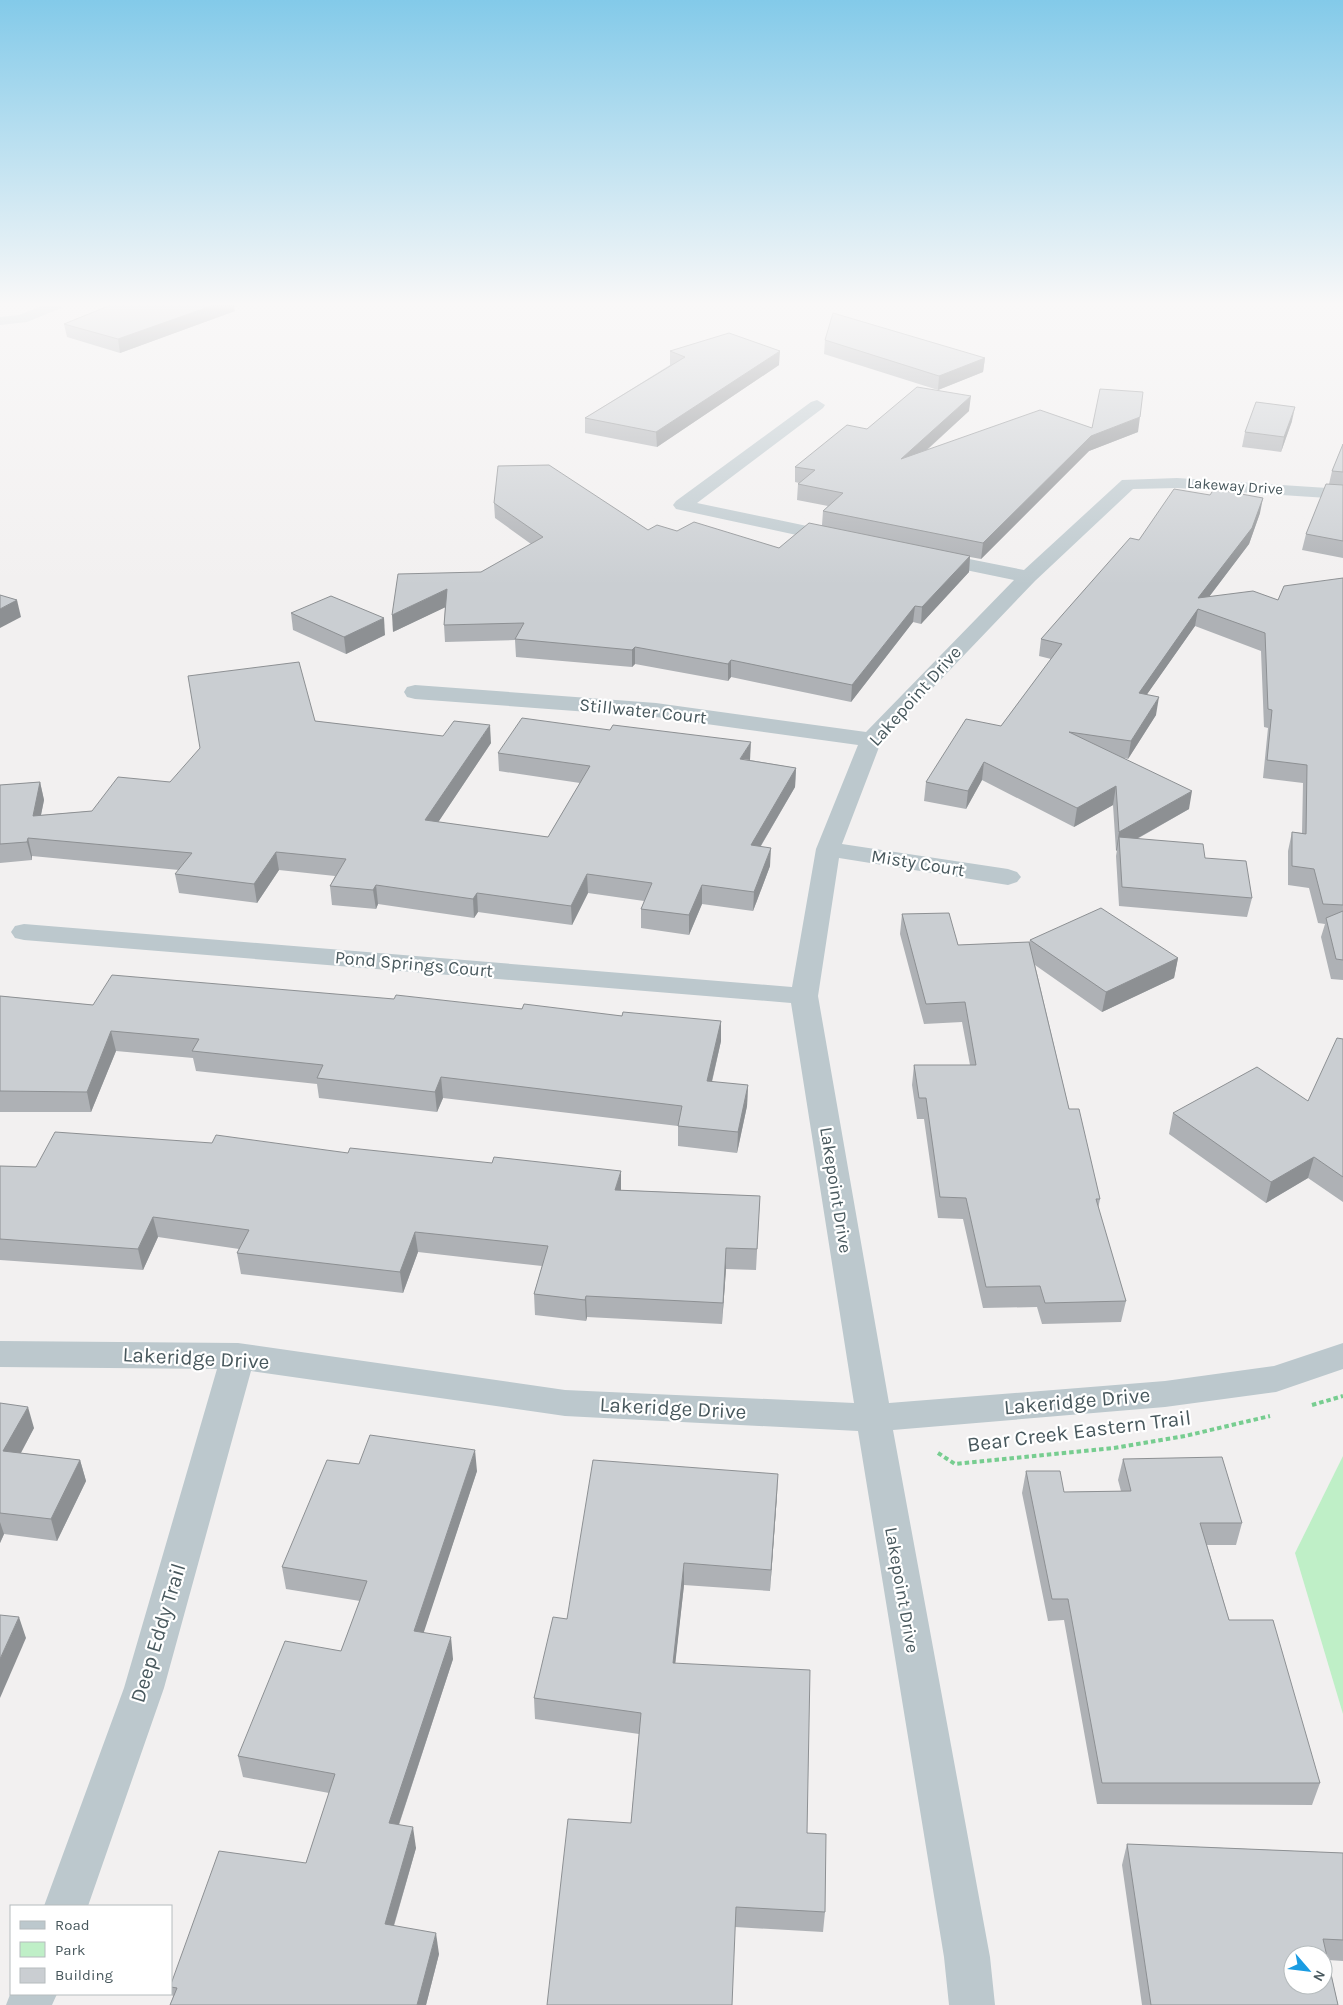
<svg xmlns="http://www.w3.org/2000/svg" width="1343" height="2005" viewBox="0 0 1343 2005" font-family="Karla,sans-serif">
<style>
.green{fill:#bfefc7}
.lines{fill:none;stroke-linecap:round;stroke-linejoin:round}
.path{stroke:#77cd90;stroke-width:4;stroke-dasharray:4.5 3;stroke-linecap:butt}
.minor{fill:#bcc8cd;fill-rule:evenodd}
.wall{fill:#aeb1b5}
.shaded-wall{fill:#8d9093}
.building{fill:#caced2;stroke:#8d9093;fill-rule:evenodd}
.labels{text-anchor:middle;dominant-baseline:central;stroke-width:4.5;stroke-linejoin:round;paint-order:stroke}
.far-street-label{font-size:15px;fill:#48585d;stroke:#fff}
.street-label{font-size:18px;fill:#48585d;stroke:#fff}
.near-street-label{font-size:21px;fill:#48585d;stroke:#fff}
</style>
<rect width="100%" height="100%" fill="#f2f0f0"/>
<path class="green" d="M 1343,1456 L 1343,1714 L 1295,1553 Z"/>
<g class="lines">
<g class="path">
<path d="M 1312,1405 L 1343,1396"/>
<path d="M 938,1453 L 955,1464 L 1114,1448 L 1185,1436 L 1270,1416"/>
</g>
<g class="minor">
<path d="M 44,305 L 63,305 L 61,308 L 27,322 L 0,325 L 0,317 L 19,315 Z"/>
<path d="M 817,400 L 825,405 L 823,408 L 697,503 L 845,534 L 847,538 L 845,542 L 838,544 L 676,509 L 673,505 L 676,501 L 811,402 Z"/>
<path d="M 1177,478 L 1343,489 L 1343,499 L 1177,488 L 1133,489 L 1035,581 L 881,742 L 842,844 L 1008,869 L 1017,872 L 1021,877 L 1017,882 L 1008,885 L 839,858 L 818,996 L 889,1403 L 1165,1381 L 1274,1366 L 1343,1343 L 1343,1369 L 1276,1392 L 1165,1407 L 893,1430 L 990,1957 L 995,2005 L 949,2005 L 944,1957 L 858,1431 L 565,1416 L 251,1371 L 164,1688 L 88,1906 L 44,1906 L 124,1688 L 217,1369 L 0,1367 L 0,1341 L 238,1343 L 565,1390 L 854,1403 L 791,1003 L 24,940 L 15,938 L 11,932 L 15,926 L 24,924 L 792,987 L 816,849 L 858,745 L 656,717 L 415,699 L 407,697 L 404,692 L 407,687 L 415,685 L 656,703 L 866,732 L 1014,580 L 927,562 L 924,558 L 927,554 L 934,552 L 1024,570 L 1122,480 Z"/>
<path d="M 11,1992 L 11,1994 L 57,1994 L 52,2005 L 6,2005 Z"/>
</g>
</g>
<g class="wall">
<path d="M 235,311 L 120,353 L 67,337 L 64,324 Z"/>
<path d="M 825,340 L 985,358 L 983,372 L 938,390 L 824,354 Z"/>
<path d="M 670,351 L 779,365 L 657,447 L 585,433 L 585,418 L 670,365 Z"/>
<path d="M 969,411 L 927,450 L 1092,428 L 1138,432 L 1089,451 L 981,559 L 970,557 L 969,572 L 921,624 L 913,622 L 851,702 L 731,677 L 728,681 L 635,664 L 632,667 L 516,657 L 515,640 L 445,642 L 444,625 L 445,607 L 393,632 L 481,572 L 531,544 L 495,518 L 494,503 L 648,530 L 677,531 L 779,548 L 822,525 L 823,511 L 828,506 L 797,500 L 798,484 L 799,483 L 795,482 L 795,467 L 867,429 Z"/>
<path d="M 1292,421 L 1281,452 L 1242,447 L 1245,432 Z"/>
<path d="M 1343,444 L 1343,558 L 1302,550 L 1306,534 L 1329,484 L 1332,471 Z"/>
<path d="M 1260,513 L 1249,544 L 1209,597 L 1278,600 L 1343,578 L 1343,980 L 1331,979 L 1321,937 L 1325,924 L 1318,923 L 1309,888 L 1288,885 L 1288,851 L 1292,832 L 1302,833 L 1303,783 L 1263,778 L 1268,728 L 1264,727 L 1261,651 L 1195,626 L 1147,694 L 1156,715 L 1128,759 L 1124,758 L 1189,809 L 1137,839 L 1205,858 L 1252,898 L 1247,917 L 1119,906 L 1116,856 L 1117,850 L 1116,851 L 1113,805 L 1074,827 L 982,780 L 966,809 L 924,801 L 926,782 L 1001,726 L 1051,659 L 1039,656 L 1041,639 L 1139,540 Z"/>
<path d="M 291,613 L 385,635 L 346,654 L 293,630 Z"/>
<path d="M 315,721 L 491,743 L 438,822 L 548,837 L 580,783 L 499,771 L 498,753 L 750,760 L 796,768 L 795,787 L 761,846 L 770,866 L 753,911 L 702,904 L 689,935 L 641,928 L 641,909 L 644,901 L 588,893 L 572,925 L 478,912 L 474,918 L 378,904 L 376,909 L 332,905 L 330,886 L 335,876 L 279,870 L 257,903 L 179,893 L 175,874 L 179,870 L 32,856 L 32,860 L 0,863 L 0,785 L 40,782 L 44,800 L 41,815 L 92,811 L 170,782 Z"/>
<path d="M 902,914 L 958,945 L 1029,942 L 1030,940 L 1178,958 L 1174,978 L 1102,1012 L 1035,965 L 1069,1109 L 1100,1199 L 1098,1209 L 1126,1301 L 1121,1322 L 1042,1324 L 1037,1307 L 983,1308 L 963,1219 L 938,1218 L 924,1119 L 917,1119 L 912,1085 L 914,1065 L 970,1065 L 962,1022 L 924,1024 L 900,934 Z"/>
<path d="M 0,996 L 93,1005 L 394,999 L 622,1016 L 721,1021 L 721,1041 L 712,1082 L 748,1085 L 747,1106 L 737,1153 L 678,1146 L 678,1126 L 443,1098 L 437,1112 L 319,1098 L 317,1084 L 196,1071 L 193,1058 L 116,1051 L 91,1112 L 0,1112 Z"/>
<path d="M 1343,1039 L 1343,1202 L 1308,1178 L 1266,1203 L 1169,1134 L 1173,1113 L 1308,1101 Z"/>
<path d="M 0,1166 L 621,1190 L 760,1196 L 756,1270 L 726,1269 L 722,1324 L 587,1317 L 586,1321 L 535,1315 L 534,1294 L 542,1266 L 418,1252 L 403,1293 L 241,1274 L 237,1253 L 239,1249 L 158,1237 L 143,1270 L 0,1260 Z"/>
<path d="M 0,1403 L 34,1428 L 21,1453 L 80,1460 L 86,1481 L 57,1541 L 4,1534 L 0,1543 Z"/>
<path d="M 1123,1459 L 1242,1523 L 1236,1545 L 1207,1545 L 1229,1620 L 1320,1783 L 1312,1805 L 1097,1804 L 1064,1620 L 1048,1621 L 1022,1493 L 1026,1471 L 1064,1492 L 1121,1491 L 1118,1480 Z"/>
<path d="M 359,1464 L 477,1471 L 423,1633 L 453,1659 L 399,1825 L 416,1848 L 394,1926 L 439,1954 L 426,2005 L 170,2005 L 173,1997 L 171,1991 L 171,1984 L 306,1863 L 329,1793 L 243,1777 L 238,1756 L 341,1651 L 360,1601 L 286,1589 L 282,1567 Z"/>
<path d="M 777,1495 L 770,1591 L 684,1585 L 675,1663 L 807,1833 L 825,1912 L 823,1932 L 735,1927 L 631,1823 L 639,1734 L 535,1719 L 534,1698 L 567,1619 Z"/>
<path d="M 1127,1844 L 1343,1853 L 1343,1961 L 1328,1960 L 1338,2005 L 1142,2005 L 1122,1865 Z"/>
</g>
<g class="shaded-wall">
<path d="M 214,305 L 234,305 L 235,311 L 120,353 L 118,339 Z"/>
<path d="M 780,351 L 779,365 L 657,447 L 656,432 Z"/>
<path d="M 985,358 L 983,372 L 938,390 L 939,376 Z"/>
<path d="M 971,396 L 969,411 L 900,474 L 901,459 Z"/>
<path d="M 1295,407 L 1292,421 L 1281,452 L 1284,437 Z"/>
<path d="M 1140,417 L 1138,432 L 1089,451 L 981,559 L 983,543 L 1091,436 Z"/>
<path d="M 1263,498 L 1260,513 L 1249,544 L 1199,610 L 1198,609 L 1195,626 L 1136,710 L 1139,693 L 1198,598 Z"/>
<path d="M 970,556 L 969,572 L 921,624 L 922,607 Z"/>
<path d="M 447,589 L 448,606 L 393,632 L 392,615 Z"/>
<path d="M 17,600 L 21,617 L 0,628 L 0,609 Z"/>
<path d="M 915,606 L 913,622 L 851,702 L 852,685 Z"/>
<path d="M 384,618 L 385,635 L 346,654 L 344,637 Z"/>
<path d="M 635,647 L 635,664 L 632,667 L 632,650 Z"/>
<path d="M 731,660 L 731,677 L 728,681 L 728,664 Z"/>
<path d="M 1159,697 L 1156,715 L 1128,759 L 1131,741 Z"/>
<path d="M 490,725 L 491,743 L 427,839 L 425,820 Z"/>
<path d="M 751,742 L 750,760 L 740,759 Z"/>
<path d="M 984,762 L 982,780 L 966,809 L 968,791 Z"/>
<path d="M 796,768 L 795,787 L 750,864 L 751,845 Z"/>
<path d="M 40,782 L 44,800 L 37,834 L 33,816 Z"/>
<path d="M 1116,786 L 1113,805 L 1074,827 L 1077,808 Z"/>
<path d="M 1192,791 L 1189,809 L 1120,848 L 1119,837 L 1117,850 L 1116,851 L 1119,832 Z"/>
<path d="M 28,838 L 32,856 L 32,860 L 27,842 Z"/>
<path d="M 771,848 L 770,866 L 753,911 L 754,892 Z"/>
<path d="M 276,852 L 279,870 L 257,903 L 254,884 Z"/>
<path d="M 587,874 L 588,893 L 572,925 L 571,906 Z"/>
<path d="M 376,885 L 378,904 L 376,909 L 373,890 Z"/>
<path d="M 702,885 L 702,904 L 689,935 L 689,915 Z"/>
<path d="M 477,893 L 478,912 L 474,918 L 473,899 Z"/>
<path d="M 1178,958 L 1174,978 L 1102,1012 L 1106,992 Z"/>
<path d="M 721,1021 L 721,1041 L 707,1102 L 707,1081 Z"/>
<path d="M 111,1031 L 116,1051 L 91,1112 L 87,1092 Z"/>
<path d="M 441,1077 L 443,1098 L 437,1112 L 435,1092 Z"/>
<path d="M 748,1085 L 747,1106 L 737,1153 L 738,1132 Z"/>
<path d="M 1314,1157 L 1308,1178 L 1266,1203 L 1271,1182 Z"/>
<path d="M 621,1171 L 621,1192 L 615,1190 Z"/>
<path d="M 153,1217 L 158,1237 L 143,1270 L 138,1249 Z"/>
<path d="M 415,1232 L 418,1252 L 403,1293 L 400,1272 Z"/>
<path d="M 726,1248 L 726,1269 L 722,1324 L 723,1303 Z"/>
<path d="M 586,1296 L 587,1317 L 586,1321 L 585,1300 Z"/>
<path d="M 28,1407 L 34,1428 L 10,1473 L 3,1451 Z"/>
<path d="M 475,1450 L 477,1471 L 417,1653 L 414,1631 Z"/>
<path d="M 80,1460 L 86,1481 L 57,1541 L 51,1519 Z"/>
<path d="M 778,1474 L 777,1495 L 770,1591 L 771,1570 Z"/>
<path d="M 0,1522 L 4,1534 L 0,1543 Z"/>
<path d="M 684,1563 L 684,1585 L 673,1684 L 673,1663 Z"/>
<path d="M 19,1617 L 26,1638 L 0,1698 L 0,1659 Z"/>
<path d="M 451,1637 L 453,1659 L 392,1845 L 389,1823 Z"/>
<path d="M 413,1827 L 416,1848 L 388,1945 L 385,1924 Z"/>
<path d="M 436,1933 L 439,1954 L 426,2005 L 417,2005 Z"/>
</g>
<g class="building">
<path d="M 111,305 L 214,305 L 118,339 L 64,324 Z"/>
<path d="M 833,313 L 985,358 L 939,376 L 825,340 Z"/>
<path d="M 729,333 L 780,351 L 656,432 L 585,418 L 685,357 L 670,351 Z"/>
<path d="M 917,387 L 971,396 L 901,459 L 1040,410 L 1092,428 L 1100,389 L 1143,392 L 1140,417 L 1091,436 L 983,543 L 823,511 L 843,493 L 798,484 L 815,470 L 795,467 L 847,425 L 867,429 Z"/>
<path d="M 1256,402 L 1295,407 L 1284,437 L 1245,432 Z"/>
<path d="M 1343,444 L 1343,472 L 1332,471 Z"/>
<path d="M 549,465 L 648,530 L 657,525 L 677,531 L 694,522 L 779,548 L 809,523 L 970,556 L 922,607 L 915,606 L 852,685 L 731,660 L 728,664 L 635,647 L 632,650 L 515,639 L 524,623 L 444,625 L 447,589 L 392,615 L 398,574 L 481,572 L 543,537 L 494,503 L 498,466 Z"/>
<path d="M 1326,484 L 1343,485 L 1343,541 L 1306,534 Z"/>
<path d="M 1174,489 L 1210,495 L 1214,489 L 1263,498 L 1252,528 L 1198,598 L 1253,591 L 1278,600 L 1284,586 L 1343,578 L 1343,905 L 1323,904 L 1314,869 L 1292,866 L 1292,832 L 1306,834 L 1307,765 L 1267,760 L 1272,710 L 1268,709 L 1265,633 L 1198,609 L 1139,693 L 1159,697 L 1131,741 L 1069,732 L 1192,791 L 1119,832 L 1116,786 L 1077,808 L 984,762 L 968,791 L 926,782 L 966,719 L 1001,726 L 1062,644 L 1041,639 L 1130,538 L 1139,540 Z"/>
<path d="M 0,595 L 17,600 L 0,609 Z"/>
<path d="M 331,596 L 384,618 L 344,637 L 291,613 Z"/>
<path d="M 299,662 L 315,721 L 443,736 L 454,721 L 490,725 L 425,820 L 548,837 L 590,766 L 498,753 L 522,718 L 610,730 L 613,725 L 751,742 L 740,759 L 796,768 L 751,845 L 771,848 L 754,892 L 702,885 L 689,915 L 641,909 L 652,883 L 587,874 L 571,906 L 477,893 L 473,899 L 376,885 L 373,890 L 330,886 L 346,859 L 276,852 L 254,884 L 175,874 L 192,853 L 28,838 L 27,842 L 0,844 L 0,785 L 40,782 L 33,816 L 92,811 L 118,777 L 170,782 L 200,748 L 188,676 Z"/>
<path d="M 1119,837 L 1203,844 L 1205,858 L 1246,861 L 1252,898 L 1122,887 Z"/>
<path d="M 1101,908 L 1178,958 L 1106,992 L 1030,940 Z"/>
<path d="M 1343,911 L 1343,960 L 1336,959 L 1326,918 Z"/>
<path d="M 949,913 L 958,945 L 1029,942 L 1069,1109 L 1079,1109 L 1100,1199 L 1096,1199 L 1126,1301 L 1045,1303 L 1040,1286 L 986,1287 L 966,1198 L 940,1197 L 926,1098 L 919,1098 L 914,1065 L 976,1065 L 965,1002 L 926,1004 L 902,914 Z"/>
<path d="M 112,975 L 394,999 L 396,995 L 522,1009 L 524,1004 L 622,1016 L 623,1012 L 721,1021 L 707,1081 L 748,1085 L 738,1132 L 678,1126 L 682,1106 L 441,1077 L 435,1092 L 317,1078 L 323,1065 L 192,1051 L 199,1039 L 111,1031 L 87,1092 L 0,1091 L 0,996 L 93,1005 Z"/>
<path d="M 1337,1038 L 1343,1039 L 1343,1177 L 1314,1157 L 1271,1182 L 1173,1113 L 1257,1067 L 1308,1101 Z"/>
<path d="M 55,1132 L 212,1143 L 216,1135 L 348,1153 L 350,1148 L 492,1163 L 494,1157 L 621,1171 L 615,1190 L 760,1196 L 757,1249 L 726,1248 L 723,1303 L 586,1296 L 585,1300 L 534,1294 L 548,1246 L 415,1232 L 400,1272 L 237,1253 L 249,1230 L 153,1217 L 138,1249 L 0,1239 L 0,1166 L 36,1167 Z"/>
<path d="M 0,1403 L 28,1407 L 3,1451 L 80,1460 L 51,1519 L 0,1513 Z"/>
<path d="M 370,1435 L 475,1450 L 414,1631 L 451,1637 L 389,1823 L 413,1827 L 385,1924 L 436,1933 L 417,2005 L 170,2005 L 177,1988 L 171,1987 L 171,1984 L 219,1851 L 306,1863 L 335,1774 L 238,1756 L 285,1641 L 341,1651 L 367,1581 L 282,1567 L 327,1460 L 359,1464 Z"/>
<path d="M 1222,1457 L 1242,1523 L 1200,1523 L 1229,1620 L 1273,1620 L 1320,1783 L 1102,1783 L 1068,1599 L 1052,1599 L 1026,1471 L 1060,1471 L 1064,1492 L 1131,1491 L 1123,1459 Z"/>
<path d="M 593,1460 L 778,1474 L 771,1570 L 684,1563 L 673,1663 L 810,1670 L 807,1833 L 826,1834 L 825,1912 L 736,1907 L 732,2005 L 547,2005 L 568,1819 L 631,1823 L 641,1713 L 534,1698 L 553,1617 L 567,1619 Z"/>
<path d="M 0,1615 L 19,1617 L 0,1659 Z"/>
<path d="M 1127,1844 L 1343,1853 L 1343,1940 L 1323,1939 L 1338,2005 L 1151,2005 ZM 1293,1955 L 1323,1955 L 1323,1985 L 1293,1985 Z"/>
</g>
<linearGradient id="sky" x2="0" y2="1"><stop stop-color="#83cae9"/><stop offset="0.52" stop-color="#f9f8f8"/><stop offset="1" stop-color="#f9f8f8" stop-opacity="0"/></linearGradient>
<rect width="1343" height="585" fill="url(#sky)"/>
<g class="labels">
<g class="far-street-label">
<text transform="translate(1235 486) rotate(4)">Lakeway Drive</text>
</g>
<g class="street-label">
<text transform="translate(915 696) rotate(-48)">Lakepoint Drive</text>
<text transform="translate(643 711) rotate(6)">Stillwater Court</text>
<text transform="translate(918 863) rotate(9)">Misty Court</text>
<text transform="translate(414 964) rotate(5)">Pond Springs Court</text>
<text transform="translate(836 1190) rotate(81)">Lakepoint Drive</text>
<text transform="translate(902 1590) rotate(80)">Lakepoint Drive</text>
</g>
<g class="near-street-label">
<text transform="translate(196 1358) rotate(3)">Lakeridge Drive</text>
<text transform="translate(1077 1401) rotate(-5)">Lakeridge Drive</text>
<text transform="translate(673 1408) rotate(3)">Lakeridge Drive</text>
<text transform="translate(1079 1431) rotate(-7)">Bear Creek Eastern Trail</text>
<text transform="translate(158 1633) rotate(-73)">Deep Eddy Trail</text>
</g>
</g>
<rect x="10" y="1905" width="162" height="90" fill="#ffffff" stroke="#b6bcbe"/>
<rect x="20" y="1921" width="25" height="8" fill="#bcc8cd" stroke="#b6bcbe"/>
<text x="55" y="1930" font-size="15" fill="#48585d">Road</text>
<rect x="20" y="1942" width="25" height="15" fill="#bfefc7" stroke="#b6bcbe"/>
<text x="55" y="1955" font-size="15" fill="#48585d">Park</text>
<rect x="20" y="1968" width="25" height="15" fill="#caced2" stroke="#b6bcbe"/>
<text x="55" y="1980" font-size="15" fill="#48585d">Building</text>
<g transform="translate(1308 1970) rotate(118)"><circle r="24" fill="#ffffff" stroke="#b6bcbe"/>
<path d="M0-4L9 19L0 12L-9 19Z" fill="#1a9ce2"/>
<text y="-8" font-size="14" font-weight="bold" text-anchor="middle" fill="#48585d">N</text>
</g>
</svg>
